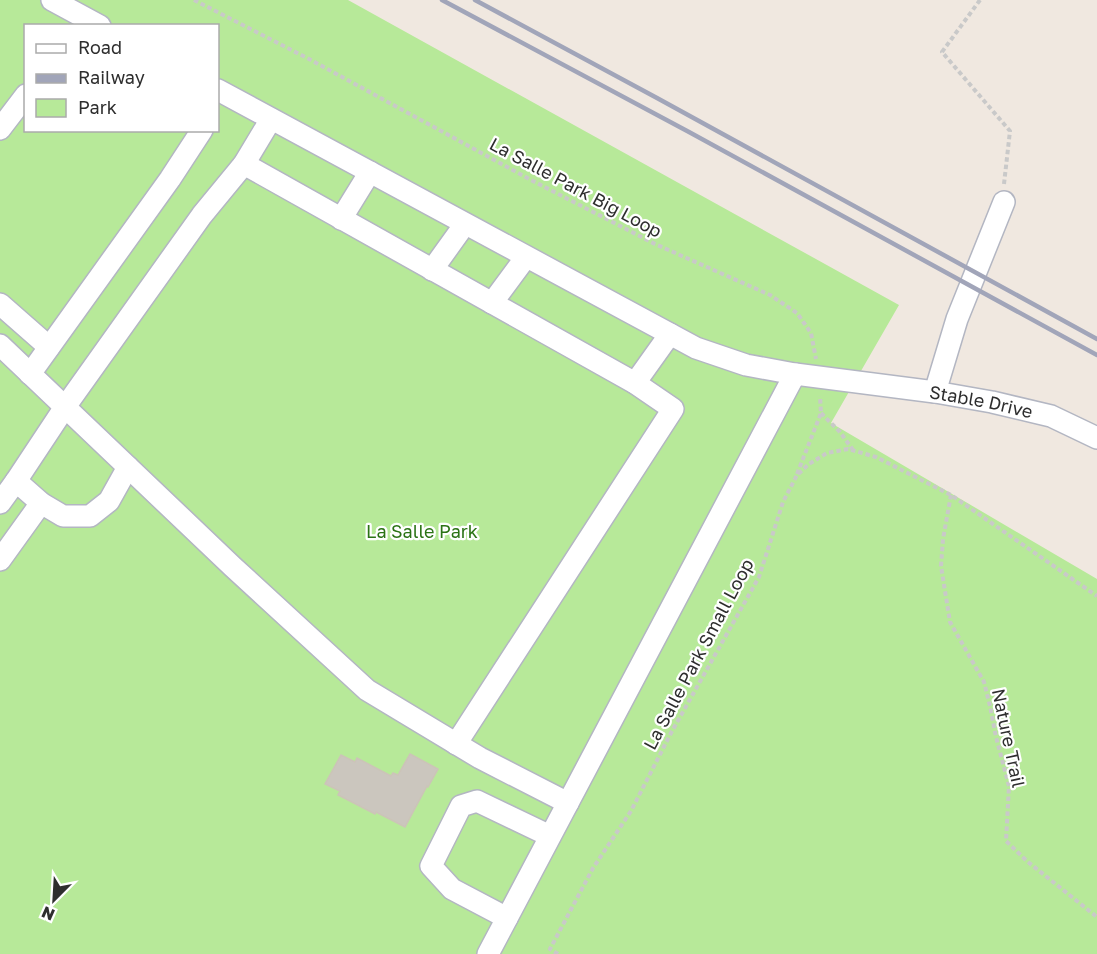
<svg xmlns="http://www.w3.org/2000/svg" width="1097" height="954" viewBox="0 0 1097 954" font-family="'Golos Text',sans-serif">
<style>
.green{fill:#b7e999;fill-rule:evenodd}
.building{fill:#cbc6be;stroke:#ccc4b8;stroke-width:1.5}
.lines{fill:none;stroke-linecap:round;stroke-linejoin:round}
.minor-casing{stroke:#b3b6c2;stroke-width:24}
.path{stroke:#c9c9c9;stroke-width:4;stroke-dasharray:4.5 3;stroke-linecap:butt}
.minor{stroke:#fff;stroke-width:21}
.rail{stroke:#a1a5b9;stroke-width:4.5}
.labels{text-anchor:middle;dominant-baseline:central;stroke-width:4.5;stroke-linejoin:round;paint-order:stroke}
.street-label{font-size:18px;fill:#2e2e2e;stroke:#fff}
.park-label{font-size:18px;fill:#2b7315;stroke:#fff}
</style>
<rect width="100%" height="100%" fill="#f0e8e0"/>
<path class="green" d="M 0,0 L 348,0 L 899,305 L 831,423 L 1097,579 L 1097,954 L 0,954 ZM 26,26 L 218,26 L 218,130 L 26,130 Z"/>
<path class="building" d="M 410,754 L 438,769 L 428,787 L 427,786 L 405,827 L 376,812 L 375,814 L 338,795 L 340,791 L 325,784 L 341,755 L 355,762 L 357,758 L 391,776 L 393,773 L 398,775 Z"/>
<g class="lines">
<defs>
<g id="minor">
<path d="M 52,0 L 100,26"/>
<path id="s1" d="M 218,90 L 696,348 L 746,365 L 795,374 L 935,392 L 992,402 L 1051,416 L 1097,438"/>
<path d="M 0,129 L 26,95"/>
<path d="M 244,164 L 635,383 L 673,409 L 456,744"/>
<path d="M 341,219 L 370,172"/>
<path d="M 432,270 L 465,224"/>
<path d="M 492,303 L 526,257"/>
<path d="M 0,304 L 49,347"/>
<path d="M 0,345 L 233,567 L 367,690 L 480,758 L 568,803"/>
<path d="M 30,374 L 170,179 L 202,130"/>
<path d="M 635,383 L 670,334"/>
<path d="M 935,392 L 957,319 L 1004,202"/>
<path d="M 16,481 L 65,407 L 202,215 L 244,164 L 271,119"/>
<path d="M 0,503 L 16,481 L 41,503 L 63,516 L 90,516 L 109,501 L 128,467"/>
<path d="M 0,560 L 41,503"/>
<path d="M 507,918 L 452,889 L 431,866 L 461,806 L 477,801 L 550,836"/>
<path d="M 488,954 L 795,374"/>
</g>
</defs>
<use href="#minor" class="minor-casing"/>
<g class="path">
<path d="M 194,0 L 309,59 L 531,180 L 655,244 L 770,295 L 797,313 L 811,333 L 816,359"/>
<path d="M 980,0 L 942,52 L 1010,131 L 1004,184"/>
<path d="M 821,413 L 840,432 L 853,450"/>
<path d="M 797,474 L 821,413 L 820,396"/>
<path d="M 951,495 L 943,539 L 941,566 L 950,622 L 984,682 L 990,706 L 996,737 L 1009,786 L 1006,841 L 1028,862 L 1097,917"/>
<path d="M 558,954 L 550,949 L 593,868 L 631,811 L 671,733 L 759,577 L 783,502 L 797,475 L 809,464 L 827,453 L 848,449 L 876,457 L 951,495 L 1097,596"/>
</g>
<use href="#minor" class="minor"/>
<g class="rail">
<path d="M 442,0 L 689,132 L 1097,355"/>
<path d="M 475,0 L 657,98 L 1097,339"/>
</g>
</g>
<g class="labels">
<g class="street-label">
<text transform="translate(576 187) rotate(28)">La Salle Park Big Loop</text>
<text stroke="none"><textPath href="#s1" startOffset="834">Stable Drive</textPath></text>
<text transform="translate(698 654) rotate(-62)">La Salle Park Small Loop</text>
<text transform="translate(1009 738) rotate(78)">Nature Trail</text>
</g>
<g class="park-label">
<text x="422" y="531">La Salle Park</text>
</g>
</g>
<rect x="24" y="24" width="195" height="108" fill="#ffffff" stroke="#ababab" stroke-width="1.5"/>
<rect x="36" y="44" width="30" height="9" fill="#ffffff" stroke="#ababab" stroke-width="1.5"/>
<text x="78" y="54" font-size="18" fill="#2e2e2e">Road</text>
<rect x="36" y="74" width="30" height="9" fill="#a1a5b9" stroke="#ababab" stroke-width="1.5"/>
<text x="78" y="84" font-size="18" fill="#2e2e2e">Railway</text>
<rect x="36" y="99" width="30" height="18" fill="#b7e999" stroke="#ababab" stroke-width="1.5"/>
<text x="78" y="114" font-size="18" fill="#2e2e2e">Park</text>
<g transform="translate(54 900) rotate(204)" stroke="#ffffff" stroke-width="4.5" paint-order="stroke">
<path d="M0-4.5L10 22L0 15L-10 22Z" fill="#2e2e2e"/>
<text y="-9" font-size="16" font-weight="bold" text-anchor="middle" fill="#2e2e2e">N</text>
</g>
</svg>
